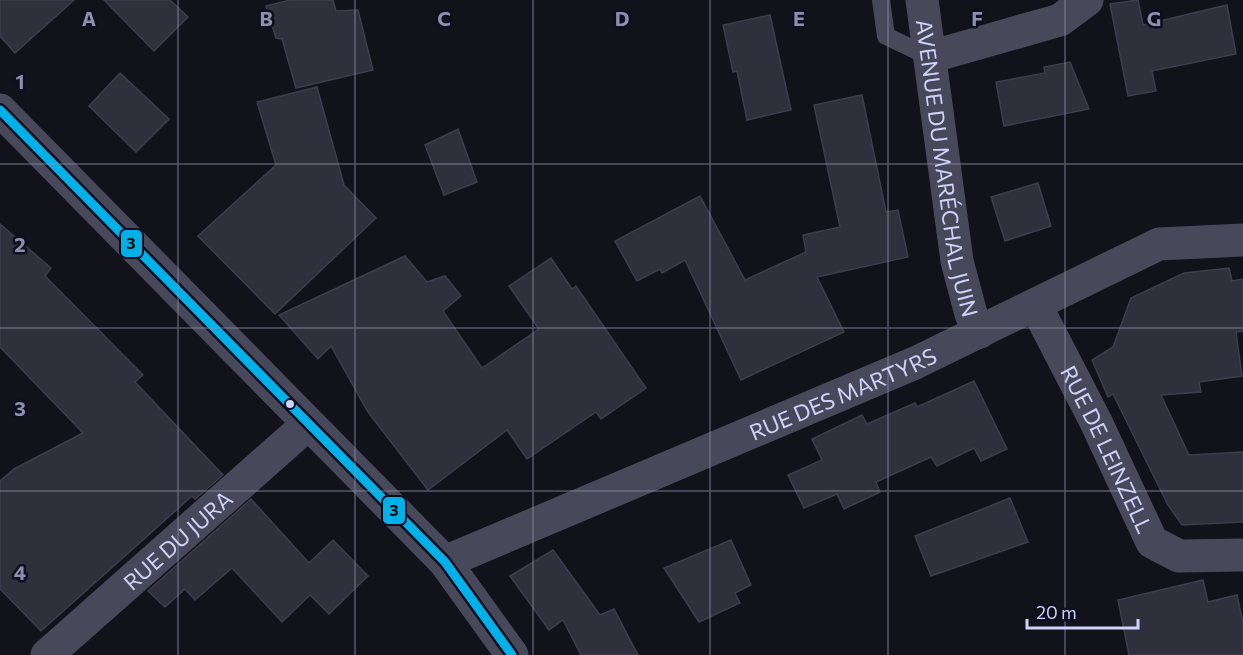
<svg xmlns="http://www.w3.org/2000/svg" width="1243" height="655" viewBox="0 0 1243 655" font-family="Commissioner,sans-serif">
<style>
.building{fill:#30303c;stroke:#3c3d4d;stroke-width:1.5}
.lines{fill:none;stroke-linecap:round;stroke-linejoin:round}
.service{stroke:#47495a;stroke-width:18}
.minor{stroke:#47495a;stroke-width:33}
.tertiary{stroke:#47495a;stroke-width:33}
.bus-1-casing{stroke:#0e0e1e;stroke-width:14}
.bus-1{stroke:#00b1e9;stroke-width:9}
.grid{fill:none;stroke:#8d8fac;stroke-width:1.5;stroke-opacity:0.55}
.bus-dot{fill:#cfd2fa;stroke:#0e0e1e;stroke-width:2}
.labels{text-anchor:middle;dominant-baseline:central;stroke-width:5;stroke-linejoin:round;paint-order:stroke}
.street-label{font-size:22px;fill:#cfd2fa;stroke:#0e0e1e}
.grid-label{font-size:20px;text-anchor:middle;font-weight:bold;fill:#8d8fac;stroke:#0e0e1e;stroke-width:5;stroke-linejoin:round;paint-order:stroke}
.line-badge{stroke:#0e0e1e;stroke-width:2}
.pale-badge-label{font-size:16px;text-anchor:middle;font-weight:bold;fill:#111}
</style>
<rect width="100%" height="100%" fill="#12121a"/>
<g class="building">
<path d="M 0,0 L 74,0 L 15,53 L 0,36 Z"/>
<path d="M 104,0 L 170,0 L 188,17 L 154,51 Z"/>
<path d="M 290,0 L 333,0 L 336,11 L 358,10 L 373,70 L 296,88 L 282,39 L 276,38 L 266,6 Z"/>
<path d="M 1138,0 L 1143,25 L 1227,5 L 1236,54 L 1152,71 L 1156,91 L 1128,96 L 1110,4 Z"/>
<path d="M 770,15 L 791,110 L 747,120 L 737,71 L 733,72 L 723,25 Z"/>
<path d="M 1070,62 L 1089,109 L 1004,126 L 996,82 L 1045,73 L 1044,67 Z"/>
<path d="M 120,73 L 169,119 L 136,152 L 89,106 Z"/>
<path d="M 317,87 L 344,185 L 376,218 L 275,314 L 198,236 L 276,165 L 257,102 Z"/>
<path d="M 862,95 L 886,212 L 898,210 L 908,257 L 817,277 L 844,332 L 741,380 L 685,260 L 662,273 L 660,269 L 637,281 L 615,241 L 700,196 L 745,280 L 806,252 L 803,235 L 840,227 L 814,105 Z"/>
<path d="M 458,129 L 477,182 L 444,195 L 425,145 Z"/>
<path d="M 1038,183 L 1051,226 L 1005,241 L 991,197 Z"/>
<path d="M 0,224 L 51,268 L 45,276 L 143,375 L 135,382 L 223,475 L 195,499 L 192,496 L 41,631 L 0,589 L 0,481 L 14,469 L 83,433 L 0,347 Z"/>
<path d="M 405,256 L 427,282 L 445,276 L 461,296 L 443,311 L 482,368 L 539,329 L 509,286 L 551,258 L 572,289 L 576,286 L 646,388 L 601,419 L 596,412 L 527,459 L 507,430 L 428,490 L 368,412 L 331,346 L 318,359 L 279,315 Z"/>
<path d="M 1229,268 L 1232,281 L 1243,279 L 1243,331 L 1236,332 L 1242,376 L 1199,382 L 1201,392 L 1161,395 L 1189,455 L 1243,452 L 1243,522 L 1182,525 L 1168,505 L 1113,394 L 1108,397 L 1092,360 L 1113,347 L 1131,298 L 1184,273 Z"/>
<path d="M 974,381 L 1007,449 L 981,461 L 974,448 L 937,466 L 931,457 L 876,482 L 880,492 L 844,509 L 837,494 L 804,508 L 788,475 L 822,460 L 812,439 L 862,415 L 867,424 L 915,403 L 917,407 Z"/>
<path d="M 1010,498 L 1028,542 L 931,576 L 915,536 Z"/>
<path d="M 251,499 L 309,563 L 333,540 L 368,576 L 329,614 L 310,595 L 282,622 L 232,568 L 195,600 L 185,589 L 165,607 L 148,591 Z"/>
<path d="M 731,540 L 751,585 L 735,593 L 740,603 L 699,622 L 664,568 Z"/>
<path d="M 553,550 L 600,615 L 614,609 L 638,655 L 581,655 L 563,620 L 549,630 L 510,576 Z"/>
<path d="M 1203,580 L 1208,602 L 1237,595 L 1243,623 L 1243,655 L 1129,655 L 1118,600 Z"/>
</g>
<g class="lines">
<path class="service" d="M 881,0 L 886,36 L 930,57"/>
<g class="minor">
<path id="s1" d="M 922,0 L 957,261 L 971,314 L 980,332"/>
<path d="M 930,57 L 1060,20 L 1087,0"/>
<path id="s2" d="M 1036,306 L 1096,422 L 1152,542 L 1179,556 L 1243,555"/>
<path id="s3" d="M 445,562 L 915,363 L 1159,244 L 1243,240"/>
<path id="s4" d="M 47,655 L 307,425"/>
</g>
<path class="tertiary" d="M 0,110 L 445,562 L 512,655"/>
<defs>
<path id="bus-1" d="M 0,110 L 445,562 L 512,655"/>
</defs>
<use href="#bus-1" class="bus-1-casing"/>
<use href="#bus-1" class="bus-1"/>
</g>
<path class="grid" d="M 178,0 L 178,655M 355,0 L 355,655M 533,0 L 533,655M 710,0 L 710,655M 888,0 L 888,655M 1065,0 L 1065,655M 0,164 L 1243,164M 0,328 L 1243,328M 0,491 L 1243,491"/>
<circle class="bus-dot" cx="290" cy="404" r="5"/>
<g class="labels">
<g class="street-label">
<text stroke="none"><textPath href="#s1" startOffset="170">AVENUE DU MARÉCHAL JUIN</textPath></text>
<text stroke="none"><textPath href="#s3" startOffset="432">RUE DES MARTYRS</textPath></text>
<text stroke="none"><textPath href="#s2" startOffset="160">RUE DE LEINZELL</textPath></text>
<text stroke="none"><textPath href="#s4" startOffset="174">RUE DU JURA</textPath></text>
</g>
</g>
<g class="grid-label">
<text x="89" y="26">A</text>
<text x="266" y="26">B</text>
<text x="444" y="26">C</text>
<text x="622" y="26">D</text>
<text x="799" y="26">E</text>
<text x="977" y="26">F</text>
<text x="1154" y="26">G</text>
<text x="20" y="89">1</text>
<text x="20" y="252">2</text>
<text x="20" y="416">3</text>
<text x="20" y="580">4</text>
</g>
<g class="line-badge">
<rect x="120" y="229" width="23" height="29" rx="6" fill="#00b1e9"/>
<rect x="382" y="496" width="24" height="29" rx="6" fill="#00b1e9"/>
</g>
<g class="pale-badge-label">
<text x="131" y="249">3</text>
<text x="394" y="516">3</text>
</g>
<path d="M1027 619v9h111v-9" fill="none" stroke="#cfd2fa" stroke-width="3"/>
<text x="1036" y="619" font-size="18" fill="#cfd2fa" stroke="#0e0e1e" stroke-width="4.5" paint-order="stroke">20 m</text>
</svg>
